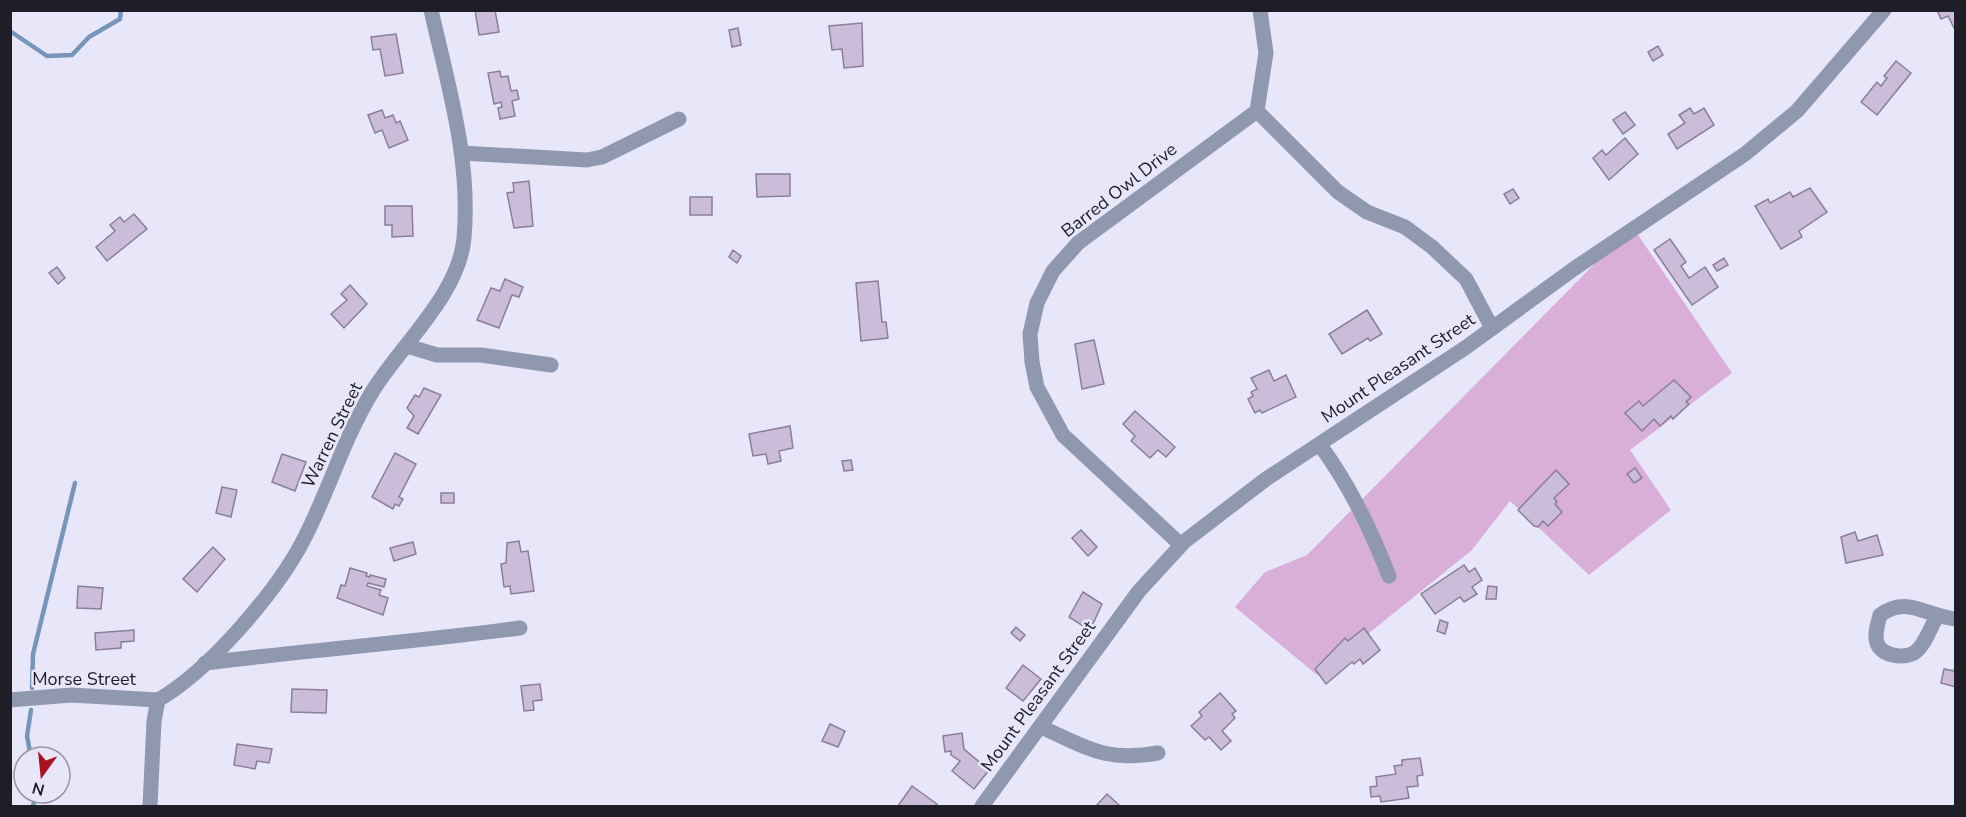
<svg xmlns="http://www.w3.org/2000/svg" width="1966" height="817" viewBox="0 0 1966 817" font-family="'Nunito Sans',sans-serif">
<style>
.green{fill:#d9afd9}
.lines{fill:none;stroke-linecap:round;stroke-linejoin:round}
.stream{stroke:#7795b8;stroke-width:4.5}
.building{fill:#cbbdda;stroke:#8b7e99;stroke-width:1.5}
.minor{stroke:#8f98af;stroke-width:15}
.labels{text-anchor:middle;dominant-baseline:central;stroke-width:5;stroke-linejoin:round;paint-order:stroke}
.street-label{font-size:18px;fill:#1e1d28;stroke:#e8e7fa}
</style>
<rect width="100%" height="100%" fill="#e8e7fa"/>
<path class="green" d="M 1632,226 L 1732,373 L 1630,450 L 1671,510 L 1589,575 L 1510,501 L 1472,550 L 1317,675 L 1235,607 L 1265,572 L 1307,555 Z"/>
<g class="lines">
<g class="stream">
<path d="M 10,31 L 47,56 L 72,55 L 89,37 L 120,19 L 121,10"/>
<path d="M 32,688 L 33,654 L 75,483"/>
<path d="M 31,757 L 27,736 L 31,710"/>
<path d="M 33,806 L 37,793"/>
</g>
</g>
<g class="building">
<path d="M 475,10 L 495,10 L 499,32 L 479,35 Z"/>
<path d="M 1937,10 L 1956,10 L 1956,32 L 1948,16 L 1941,19 Z"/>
<path d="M 862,23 L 863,66 L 844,68 L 842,49 L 832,50 L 829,26 Z"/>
<path d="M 738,28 L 741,45 L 732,47 L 729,30 Z"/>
<path d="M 396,34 L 403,73 L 385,76 L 380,49 L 373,50 L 371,37 Z"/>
<path d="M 1658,46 L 1663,55 L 1653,61 L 1648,52 Z"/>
<path d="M 1896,61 L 1911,73 L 1877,115 L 1861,102 L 1877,82 L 1881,86 L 1887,78 L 1884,76 Z"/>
<path d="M 500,71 L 501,77 L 508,76 L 511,91 L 517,90 L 519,99 L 512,101 L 515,116 L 500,119 L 498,108 L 502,107 L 501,102 L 494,104 L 488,73 Z"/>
<path d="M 1690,108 L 1694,114 L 1704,108 L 1714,125 L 1677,149 L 1668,134 L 1685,123 L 1679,115 Z"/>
<path d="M 382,110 L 385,118 L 393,115 L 396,123 L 400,121 L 408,140 L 389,148 L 382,130 L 375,133 L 368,115 Z"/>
<path d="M 1625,112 L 1635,125 L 1623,134 L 1613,120 Z"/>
<path d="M 1625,138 L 1638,154 L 1609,180 L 1593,158 L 1602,150 L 1606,155 Z"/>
<path d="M 756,174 L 790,174 L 790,196 L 757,197 Z"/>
<path d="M 529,181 L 533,226 L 514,228 L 507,193 L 514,192 L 513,183 Z"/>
<path d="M 1810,188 L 1827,212 L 1799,231 L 1802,237 L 1781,249 L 1755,206 L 1768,199 L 1770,203 L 1790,192 L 1793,197 Z"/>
<path d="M 1513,189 L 1519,198 L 1510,204 L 1504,194 Z"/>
<rect x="690" y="197" width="22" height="18"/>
<path d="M 385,206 L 412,206 L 413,236 L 392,237 L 392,225 L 385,225 Z"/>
<path d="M 134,214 L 147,229 L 107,261 L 96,247 L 115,231 L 110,225 L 120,217 L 124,222 Z"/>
<path d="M 1670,239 L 1686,262 L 1681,266 L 1689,278 L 1705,267 L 1718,287 L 1692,305 L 1654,250 Z"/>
<path d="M 733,250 L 741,256 L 737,263 L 729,257 Z"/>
<path d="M 1724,258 L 1728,265 L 1717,271 L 1713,265 Z"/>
<path d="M 57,267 L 65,278 L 58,284 L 49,273 Z"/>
<path d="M 505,279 L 523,287 L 519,297 L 512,295 L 499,328 L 477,320 L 491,288 L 500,291 Z"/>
<path d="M 878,281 L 882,322 L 886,322 L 888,338 L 861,341 L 856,283 Z"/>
<path d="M 350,285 L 367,304 L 344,328 L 331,314 L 347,300 L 341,294 Z"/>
<path d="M 1367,310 L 1382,334 L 1370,341 L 1368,338 L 1342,354 L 1329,334 Z"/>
<path d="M 1094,340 L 1104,384 L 1082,389 L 1075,344 Z"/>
<path d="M 1269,370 L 1274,381 L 1286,375 L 1296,397 L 1262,413 L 1260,410 L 1255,413 L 1248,399 L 1253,396 L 1251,392 L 1257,389 L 1251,378 Z"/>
<path d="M 1674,380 L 1691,397 L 1686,402 L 1689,404 L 1673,419 L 1671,416 L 1660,426 L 1654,419 L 1642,431 L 1625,413 L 1639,401 L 1643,406 Z"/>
<path d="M 424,388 L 441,395 L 418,434 L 407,428 L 414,416 L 407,408 L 415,395 L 419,397 Z"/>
<path d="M 1135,411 L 1175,447 L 1166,457 L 1158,450 L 1150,458 L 1131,441 L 1135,436 L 1123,424 Z"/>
<path d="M 790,426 L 793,448 L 779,451 L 781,461 L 768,464 L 766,454 L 753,456 L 749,434 Z"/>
<path d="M 395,453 L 416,464 L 399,497 L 403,499 L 399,506 L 395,504 L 393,509 L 372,497 Z"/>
<path d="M 282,454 L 306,462 L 295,491 L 272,482 Z"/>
<path d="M 851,460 L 853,470 L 844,471 L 842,461 Z"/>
<path d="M 1635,468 L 1642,478 L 1634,483 L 1627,474 Z"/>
<path d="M 1556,470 L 1569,484 L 1554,498 L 1557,502 L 1555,504 L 1562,512 L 1548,526 L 1543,521 L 1538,527 L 1534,526 L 1518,510 Z"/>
<path d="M 222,487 L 237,490 L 231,517 L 216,513 Z"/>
<rect x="441" y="493" width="13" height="10"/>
<path d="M 1081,530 L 1097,547 L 1088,556 L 1072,538 Z"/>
<path d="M 1855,532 L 1858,541 L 1877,535 L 1883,555 L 1846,563 L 1841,537 Z"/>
<path d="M 519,541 L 521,552 L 528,551 L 534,591 L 511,594 L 510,586 L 504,587 L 501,564 L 506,563 L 507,543 Z"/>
<path d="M 413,542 L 416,554 L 394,561 L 390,548 Z"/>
<path d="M 213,547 L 225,559 L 197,592 L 183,579 Z"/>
<path d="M 1464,565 L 1469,572 L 1475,568 L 1482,580 L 1472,587 L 1477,594 L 1464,602 L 1460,597 L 1435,614 L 1421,594 Z"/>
<path d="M 350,568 L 367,573 L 366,576 L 370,577 L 370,575 L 386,579 L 384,587 L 368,583 L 367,586 L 381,590 L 379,595 L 388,598 L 383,615 L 337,598 L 341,585 L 345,586 Z"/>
<path d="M 78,586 L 103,588 L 101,609 L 77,608 Z"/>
<path d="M 1488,586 L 1497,587 L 1496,599 L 1486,599 Z"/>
<path d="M 1083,592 L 1102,604 L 1093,624 L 1090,622 L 1086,628 L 1069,617 Z"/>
<path d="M 1440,620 L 1448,623 L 1445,634 L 1437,631 Z"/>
<path d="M 1016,627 L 1025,635 L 1020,641 L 1011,633 Z"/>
<path d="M 1364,628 L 1380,650 L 1363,664 L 1360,659 L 1354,664 L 1352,662 L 1326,684 L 1315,669 L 1345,638 L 1348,641 Z"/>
<path d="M 134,630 L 134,641 L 121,642 L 121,648 L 96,650 L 95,633 Z"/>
<path d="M 1023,665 L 1041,679 L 1023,701 L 1006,688 Z"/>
<path d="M 1955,665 L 1956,687 L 1941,683 L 1944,669 L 1954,671 Z"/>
<path d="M 540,684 L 542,700 L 533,701 L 534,710 L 524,711 L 521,686 Z"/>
<path d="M 292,689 L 327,690 L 326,713 L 291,712 Z"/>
<path d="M 1220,693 L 1236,711 L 1232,714 L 1235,718 L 1222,731 L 1231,741 L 1221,750 L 1209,737 L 1205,740 L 1191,726 L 1202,716 L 1199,712 Z"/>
<path d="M 830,724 L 845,731 L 838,747 L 822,741 Z"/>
<path d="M 962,733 L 964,749 L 989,770 L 974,789 L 952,771 L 960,761 L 951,755 L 951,751 L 945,752 L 943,736 Z"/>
<path d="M 237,744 L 272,749 L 269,763 L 257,761 L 255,769 L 234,765 Z"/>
<path d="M 1420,758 L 1423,775 L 1417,776 L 1418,786 L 1407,787 L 1409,798 L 1381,802 L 1380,796 L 1371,797 L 1370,787 L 1377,786 L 1376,777 L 1396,774 L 1394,766 L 1402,765 L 1402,760 Z"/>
<path d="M 912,786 L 937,804 L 935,806 L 898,806 Z"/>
<path d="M 1107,794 L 1120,806 L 1096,806 Z"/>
</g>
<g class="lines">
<g class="minor">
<path d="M 1257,111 L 1338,192 L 1367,212 L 1405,227 L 1432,247 L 1466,279 L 1492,328"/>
<path d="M 462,153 L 587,160 L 602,157 L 679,119"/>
<path d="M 407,346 L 437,355 L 481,355 L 551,365"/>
<path d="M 1320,445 C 1350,486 1370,528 1389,576"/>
<path d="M 1181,545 L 1063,435 L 1037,387 L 1032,362 L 1030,334 L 1037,303 L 1053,271 L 1078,243 L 1257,111 L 1266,53 L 1260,10"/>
<path d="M 1937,617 C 1930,627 1925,646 1914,653 C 1903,659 1882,656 1877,643 C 1874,634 1878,623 1880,615 C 1908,595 1924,616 1956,619"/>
<path d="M 205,663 C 310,650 415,642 520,628"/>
<path d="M 10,700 L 71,695 L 158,700"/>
<path d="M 1041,727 C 1088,748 1105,762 1158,753"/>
<path d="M 150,806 L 154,721 L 158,700 C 209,671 279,589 305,537 C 329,490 344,438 372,392 C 400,346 459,295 464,238 C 471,160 448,85 431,10"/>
<path d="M 982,806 L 1139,591 L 1185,541 L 1266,479 L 1465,348 L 1575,268 L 1745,154 L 1797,111 L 1884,10"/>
</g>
</g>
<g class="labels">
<g class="street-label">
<text transform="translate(1119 190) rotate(-38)">Barred Owl Drive</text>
<text transform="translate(1398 368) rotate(-34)">Mount Pleasant Street</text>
<text transform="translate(332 435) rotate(-64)">Warren Street</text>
<text x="84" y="679">Morse Street</text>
<text transform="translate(1038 696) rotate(-54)">Mount Pleasant Street</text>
</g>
</g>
<rect width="1966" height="817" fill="none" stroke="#1e1d28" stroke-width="24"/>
<g transform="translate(42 775) rotate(195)"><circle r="28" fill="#e8e7fa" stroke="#9796a6" stroke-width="1.5"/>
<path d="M0-4.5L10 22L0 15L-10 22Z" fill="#a91420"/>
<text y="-9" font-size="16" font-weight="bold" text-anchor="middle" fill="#1e1d28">N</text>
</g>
</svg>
